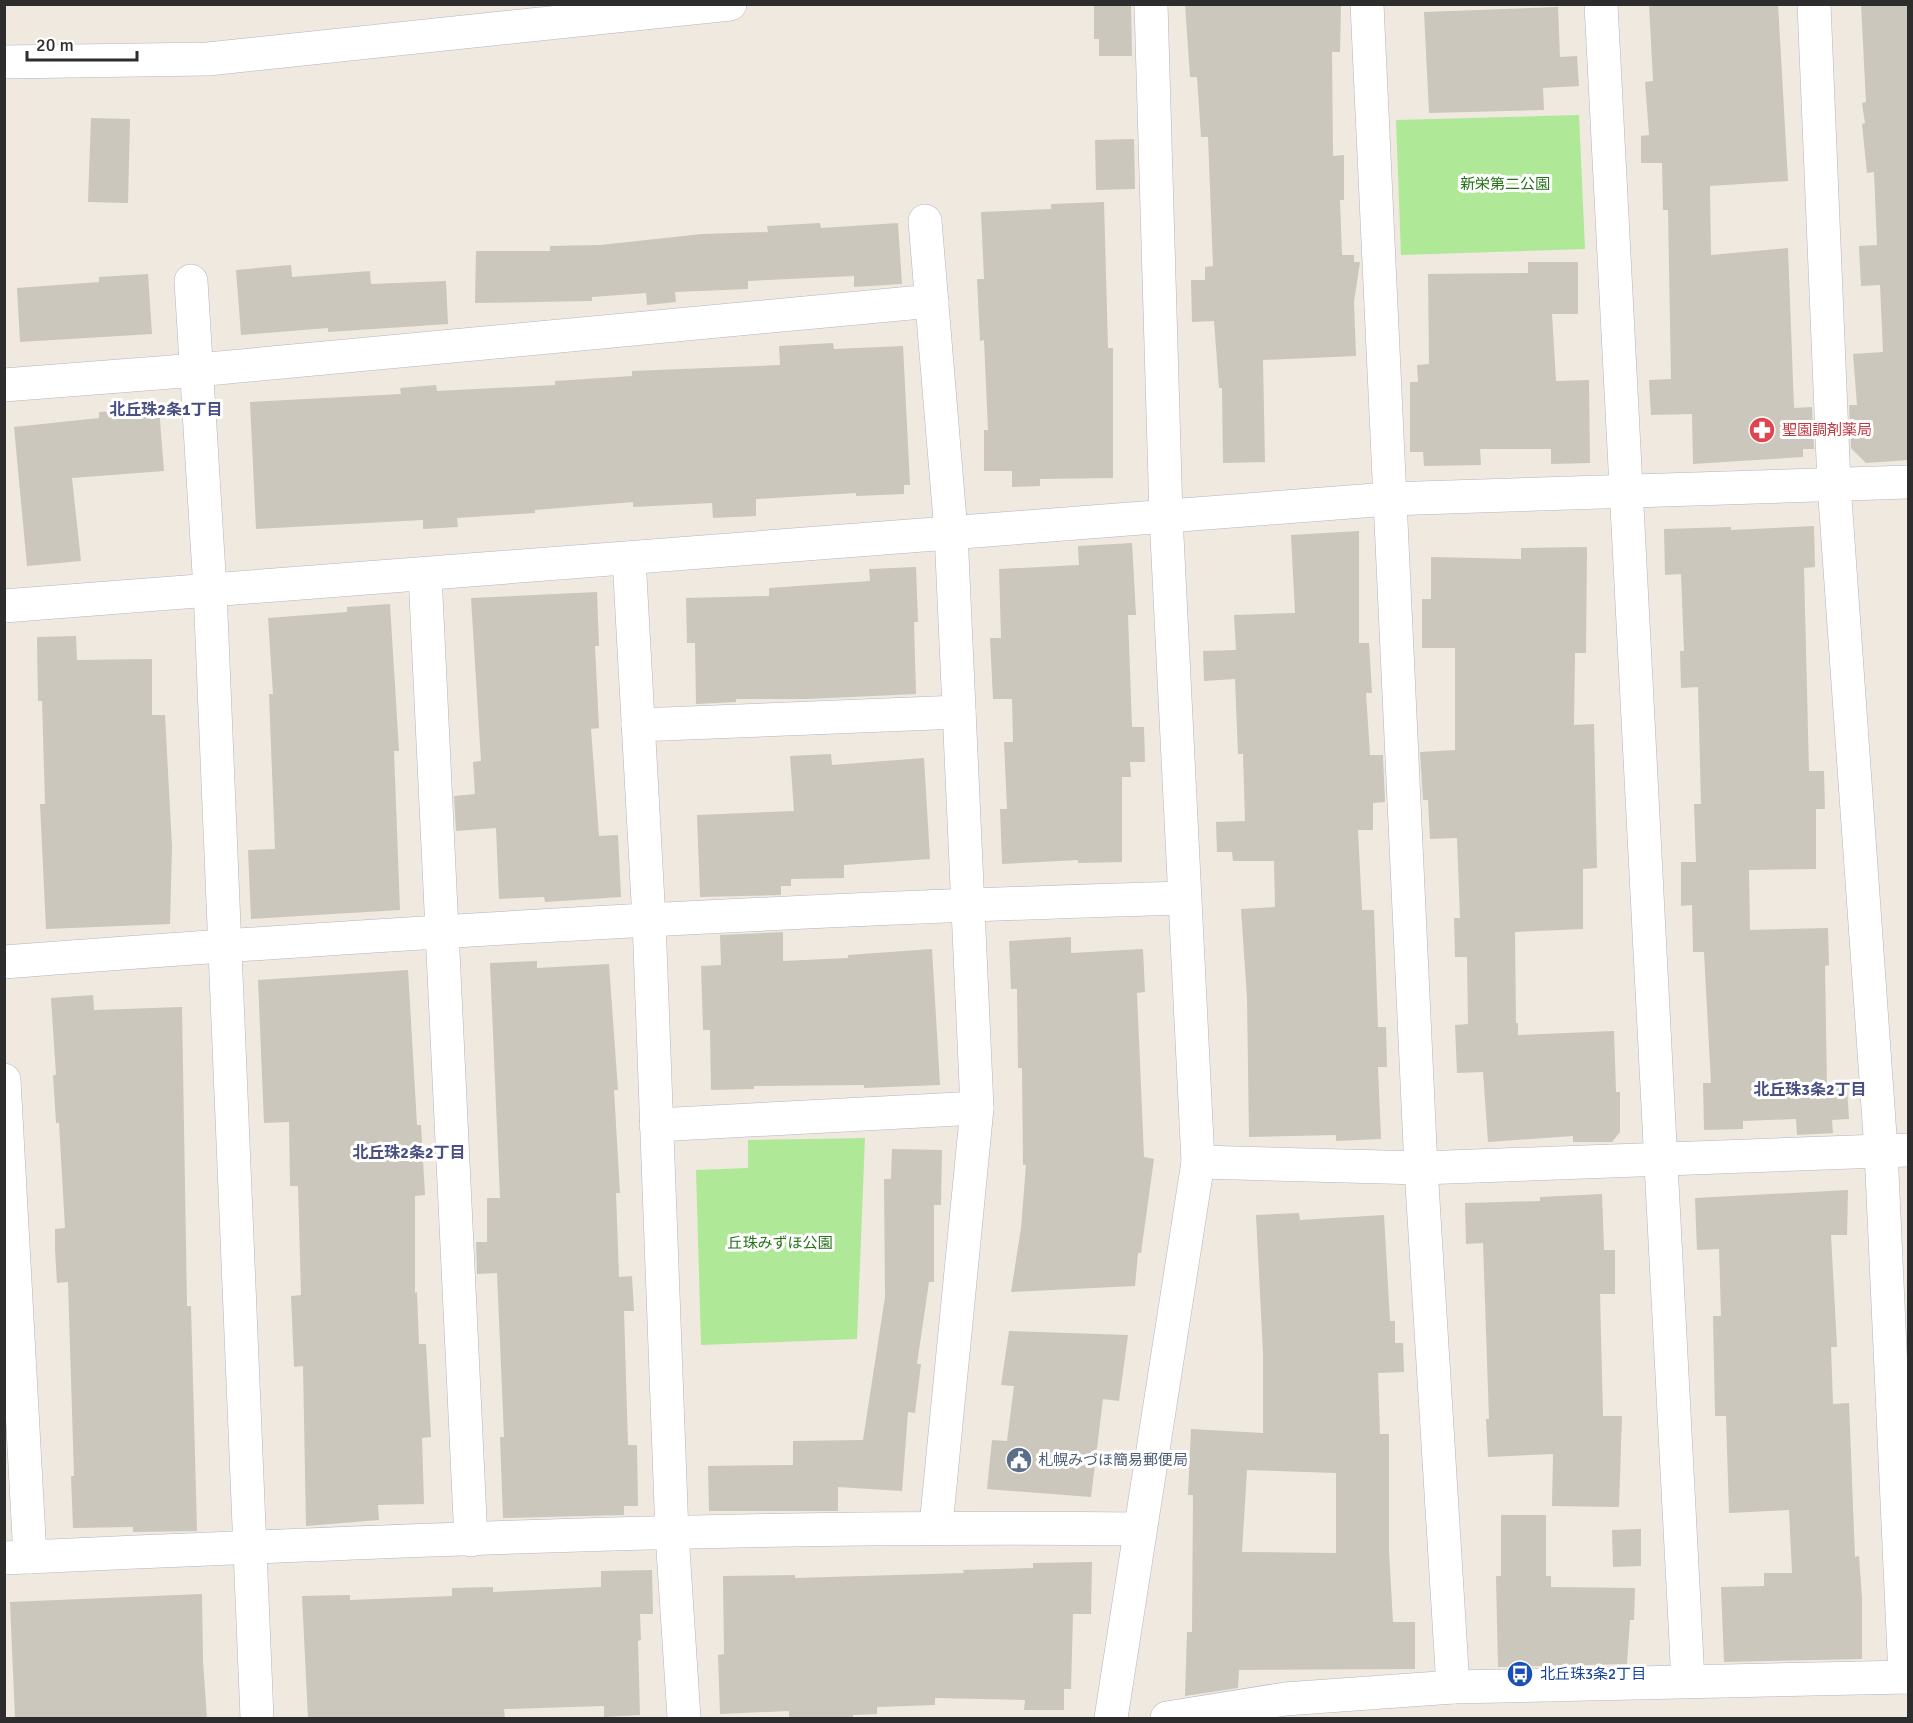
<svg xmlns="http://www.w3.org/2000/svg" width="1913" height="1723" viewBox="0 0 1913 1723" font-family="Signika,'Noto Sans JP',sans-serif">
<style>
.green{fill:#afe998}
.building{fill:#cbc7bd;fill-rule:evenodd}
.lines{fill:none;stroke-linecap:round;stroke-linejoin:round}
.minor-casing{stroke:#b3b4c1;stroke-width:34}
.minor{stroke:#fff;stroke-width:33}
.labels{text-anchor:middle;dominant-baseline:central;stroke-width:6;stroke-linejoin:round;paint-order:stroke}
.park-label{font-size:15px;fill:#247116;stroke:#fff}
.health-label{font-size:15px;fill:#be3a42;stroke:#fff;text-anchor:start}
.service-label{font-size:15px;fill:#4e5e75;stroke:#fff;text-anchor:start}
.transit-label{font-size:15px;fill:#164399;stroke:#fff;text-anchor:start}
.neighbourhood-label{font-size:16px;font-weight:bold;fill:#495082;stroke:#fff}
</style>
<rect width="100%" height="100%" fill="#efe9df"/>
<g class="green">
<path d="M 1579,115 L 1585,249 L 1401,255 L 1396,120 Z"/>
<path d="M 865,1138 L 857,1339 L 701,1345 L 696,1170 L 748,1168 L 748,1140 Z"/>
</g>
<g class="building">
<path d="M 1131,4 L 1132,56 L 1099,56 L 1099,39 L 1094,39 L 1094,6 Z"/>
<path d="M 1185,4 L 1341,5 L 1340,52 L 1332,52 L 1333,156 L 1344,155 L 1344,200 L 1340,200 L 1342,255 L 1354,255 L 1354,262 L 1360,262 L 1354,302 L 1356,356 L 1263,360 L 1265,462 L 1223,463 L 1222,388 L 1219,388 L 1214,321 L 1192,322 L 1191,280 L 1205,280 L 1205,267 L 1213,266 L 1208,137 L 1201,137 L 1197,77 L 1190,77 Z"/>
<path d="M 1649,4 L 1778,4 L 1788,181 L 1710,186 L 1711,255 L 1788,248 L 1794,408 L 1812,407 L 1814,449 L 1803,449 L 1803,457 L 1693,464 L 1692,414 L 1651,415 L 1649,380 L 1671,379 L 1668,210 L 1663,210 L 1662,163 L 1641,163 L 1641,136 L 1649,135 L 1645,82 L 1653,81 Z"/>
<path d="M 1861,4 L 1908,4 L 1908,460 L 1866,463 L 1851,448 L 1849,405 L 1857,405 L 1853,354 L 1883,352 L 1880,285 L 1861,286 L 1859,246 L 1877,245 L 1874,172 L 1867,173 L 1862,124 L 1865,123 L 1862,103 L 1866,102 Z"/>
<path d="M 1558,7 L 1560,57 L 1577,56 L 1579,86 L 1543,88 L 1544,110 L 1429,113 L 1424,12 Z"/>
<path d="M 91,118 L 130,119 L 128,203 L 88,202 Z"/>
<path d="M 1134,139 L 1135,189 L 1096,190 L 1095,140 Z"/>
<path d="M 1104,202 L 1108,348 L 1113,348 L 1113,478 L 1040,479 L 1040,486 L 1012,487 L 1012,471 L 984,471 L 984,430 L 988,430 L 984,340 L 980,341 L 977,279 L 984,279 L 981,212 L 1051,209 L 1051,204 Z"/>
<path d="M 820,223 L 821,228 L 898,223 L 902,284 L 854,287 L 854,276 L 748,281 L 748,289 L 675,292 L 676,302 L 647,305 L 646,293 L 592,297 L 592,301 L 475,303 L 476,251 L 550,251 L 550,246 L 600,245 L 702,234 L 768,232 L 767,226 Z"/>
<path d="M 1528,262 L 1578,262 L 1578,314 L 1552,314 L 1556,381 L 1589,380 L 1590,463 L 1551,464 L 1551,449 L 1480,449 L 1481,465 L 1424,466 L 1423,452 L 1410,452 L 1410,382 L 1418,382 L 1417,365 L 1429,364 L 1428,274 L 1528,273 Z"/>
<path d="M 291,265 L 292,277 L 370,271 L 371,284 L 446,281 L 448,324 L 328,332 L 328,328 L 241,335 L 236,270 Z"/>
<path d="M 148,274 L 152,334 L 20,342 L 17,288 L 99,282 L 99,277 Z"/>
<path d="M 833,343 L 834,349 L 903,346 L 910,485 L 904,485 L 904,494 L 856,496 L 856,493 L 756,499 L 756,516 L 713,518 L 712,503 L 633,507 L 633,502 L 535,510 L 535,513 L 457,518 L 458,527 L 423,529 L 423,520 L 256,529 L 250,402 L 401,394 L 400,388 L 436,385 L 437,391 L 555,385 L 555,381 L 632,376 L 632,371 L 780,365 L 779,346 Z"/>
<path d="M 159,408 L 164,471 L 72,478 L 81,561 L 27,566 L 14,427 L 99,418 L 99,412 Z"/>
<path d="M 1814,526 L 1815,567 L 1804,568 L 1809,771 L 1824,771 L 1825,809 L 1816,809 L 1816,869 L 1749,870 L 1750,930 L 1828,928 L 1829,965 L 1825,966 L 1827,1089 L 1847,1088 L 1849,1119 L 1832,1120 L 1833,1133 L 1797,1135 L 1796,1119 L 1743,1121 L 1743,1129 L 1704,1130 L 1703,1083 L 1711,1083 L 1704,952 L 1693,952 L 1692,905 L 1681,906 L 1681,862 L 1696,862 L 1694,804 L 1701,804 L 1698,687 L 1681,688 L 1680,651 L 1684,651 L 1681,574 L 1665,575 L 1664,529 L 1731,527 L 1731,530 Z"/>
<path d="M 1359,531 L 1359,643 L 1369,643 L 1372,693 L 1366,693 L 1370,755 L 1383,755 L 1385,802 L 1373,803 L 1373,830 L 1358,830 L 1362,910 L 1374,910 L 1378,1027 L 1386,1027 L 1387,1067 L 1378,1067 L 1381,1139 L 1336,1141 L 1336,1135 L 1249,1137 L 1247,998 L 1241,909 L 1275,907 L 1274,861 L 1233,861 L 1232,852 L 1217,852 L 1216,822 L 1245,821 L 1243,754 L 1238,754 L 1235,679 L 1204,681 L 1203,651 L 1236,650 L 1234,615 L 1295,613 L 1291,535 Z"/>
<path d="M 1132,543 L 1136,615 L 1128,615 L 1132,727 L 1144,727 L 1145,762 L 1130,762 L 1131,777 L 1122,777 L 1122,862 L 1078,863 L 1078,860 L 1002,864 L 1000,809 L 1007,809 L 1004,742 L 1013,742 L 1012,699 L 993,699 L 990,638 L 1001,638 L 999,569 L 1079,565 L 1078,546 Z"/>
<path d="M 1587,547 L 1586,653 L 1575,653 L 1574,725 L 1594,724 L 1597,868 L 1583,869 L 1583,929 L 1515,932 L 1516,1023 L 1518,1023 L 1518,1035 L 1614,1031 L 1616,1092 L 1620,1092 L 1620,1132 L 1612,1142 L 1573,1142 L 1573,1136 L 1488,1142 L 1483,1072 L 1457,1073 L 1455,1025 L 1468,1024 L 1467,957 L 1455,957 L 1454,918 L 1460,918 L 1457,838 L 1430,839 L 1428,800 L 1423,800 L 1420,752 L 1455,750 L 1455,648 L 1422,648 L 1422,599 L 1431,599 L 1431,557 L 1521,559 L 1521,548 Z"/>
<path d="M 916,567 L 918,622 L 914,622 L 916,694 L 807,699 L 736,699 L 736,702 L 696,704 L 695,643 L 687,643 L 686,598 L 769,596 L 769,588 L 870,581 L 869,569 Z"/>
<path d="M 597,592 L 599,646 L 595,646 L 599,728 L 591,729 L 599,836 L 618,835 L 621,897 L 545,902 L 544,897 L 499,899 L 496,828 L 456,831 L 454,796 L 475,794 L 473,762 L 481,761 L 471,598 Z"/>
<path d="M 390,604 L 399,751 L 394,751 L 400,910 L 251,919 L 248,850 L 275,849 L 269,694 L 273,694 L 268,618 L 347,612 L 347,607 Z"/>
<path d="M 76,636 L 77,660 L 152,659 L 152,715 L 165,715 L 172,847 L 170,924 L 46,929 L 40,804 L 45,804 L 42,701 L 38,701 L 37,637 Z"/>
<path d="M 831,754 L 832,765 L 924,758 L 930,859 L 844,865 L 844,878 L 791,879 L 791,886 L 781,886 L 781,895 L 700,897 L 697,815 L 794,811 L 790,756 Z"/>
<path d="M 783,932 L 783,961 L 848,958 L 848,955 L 932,949 L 940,1085 L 864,1088 L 864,1085 L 754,1086 L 754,1089 L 711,1090 L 710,1030 L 703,1030 L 701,966 L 721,965 L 720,935 Z"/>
<path d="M 1071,937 L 1071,953 L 1143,949 L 1145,992 L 1137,993 L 1144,1157 L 1154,1159 L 1141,1253 L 1138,1253 L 1135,1286 L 1011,1292 L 1021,1228 L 1026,1165 L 1023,1165 L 1022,1068 L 1018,1068 L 1017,989 L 1011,989 L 1009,941 Z"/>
<path d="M 537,961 L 537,968 L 609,964 L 618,1090 L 614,1090 L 620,1193 L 616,1193 L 619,1277 L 632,1276 L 634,1311 L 624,1311 L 628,1445 L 637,1445 L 638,1506 L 624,1506 L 624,1515 L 503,1518 L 500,1437 L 504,1437 L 497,1273 L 477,1274 L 476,1242 L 487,1242 L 487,1198 L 500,1198 L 490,963 Z"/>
<path d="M 408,970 L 417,1125 L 421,1125 L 425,1195 L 415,1196 L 415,1293 L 417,1292 L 419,1344 L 426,1344 L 431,1437 L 422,1438 L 424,1504 L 378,1505 L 379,1520 L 306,1526 L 303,1366 L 294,1367 L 291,1296 L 301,1295 L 298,1186 L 290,1186 L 289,1122 L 264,1123 L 258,980 Z"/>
<path d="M 93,995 L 94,1010 L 182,1007 L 187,1306 L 191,1306 L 197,1531 L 133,1532 L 133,1527 L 73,1528 L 71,1476 L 74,1476 L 68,1282 L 57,1283 L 55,1250 L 55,1229 L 65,1228 L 59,1123 L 56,1123 L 53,1075 L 56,1075 L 51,998 Z"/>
<path d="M 892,1149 L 942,1150 L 941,1205 L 934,1205 L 934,1282 L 929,1282 L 917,1364 L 921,1364 L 915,1413 L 908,1412 L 902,1491 L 838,1487 L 838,1511 L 709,1511 L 708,1466 L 793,1465 L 793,1441 L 863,1440 L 885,1297 L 884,1179 L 891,1179 Z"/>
<path d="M 1848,1190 L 1847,1235 L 1831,1235 L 1837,1347 L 1831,1347 L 1833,1404 L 1849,1403 L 1855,1557 L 1859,1556 L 1862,1598 L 1862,1659 L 1724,1662 L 1721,1587 L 1764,1586 L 1764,1573 L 1792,1573 L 1789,1510 L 1729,1513 L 1726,1416 L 1715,1416 L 1713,1316 L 1721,1316 L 1719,1249 L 1697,1250 L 1695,1198 Z"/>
<path d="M 1602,1194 L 1604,1250 L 1615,1250 L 1615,1294 L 1600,1294 L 1603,1416 L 1622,1416 L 1619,1507 L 1552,1506 L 1553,1454 L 1488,1457 L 1486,1419 L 1489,1419 L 1483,1243 L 1466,1244 L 1465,1203 L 1540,1201 L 1540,1197 Z"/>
<path d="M 1299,1213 L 1300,1220 L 1384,1215 L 1390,1321 L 1395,1321 L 1395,1343 L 1403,1343 L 1404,1372 L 1378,1373 L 1380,1434 L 1389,1434 L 1389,1551 L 1393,1622 L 1415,1622 L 1415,1669 L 1239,1670 L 1238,1688 L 1185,1696 L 1187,1632 L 1192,1632 L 1193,1495 L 1188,1495 L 1191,1429 L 1263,1433 L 1263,1353 L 1256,1215 ZM 1247,1470 L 1336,1473 L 1336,1553 L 1242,1552 Z"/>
<path d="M 1009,1331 L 1128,1335 L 1119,1401 L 1103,1399 L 1091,1497 L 987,1489 L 992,1440 L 1007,1441 L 1014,1386 L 1001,1385 Z"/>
<path d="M 1501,1515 L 1546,1515 L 1546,1576 L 1551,1576 L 1551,1587 L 1635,1588 L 1634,1620 L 1630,1620 L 1627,1664 L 1498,1667 L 1496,1576 L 1501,1576 Z"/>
<path d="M 1641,1529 L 1641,1566 L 1613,1567 L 1612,1530 Z"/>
<path d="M 1092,1562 L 1091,1614 L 1073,1614 L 1071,1689 L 1064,1689 L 1064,1710 L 1024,1710 L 1025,1700 L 935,1698 L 935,1705 L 877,1707 L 877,1714 L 853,1715 L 853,1717 L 789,1718 L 789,1711 L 720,1714 L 718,1655 L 724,1654 L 723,1576 L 795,1575 L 795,1578 L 964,1573 L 963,1570 L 1033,1568 L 1033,1563 Z"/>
<path d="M 652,1570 L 653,1614 L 640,1614 L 641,1640 L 638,1641 L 640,1715 L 604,1717 L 604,1706 L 504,1709 L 505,1719 L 308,1719 L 302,1596 L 350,1595 L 350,1600 L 452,1596 L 452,1588 L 493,1587 L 493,1592 L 601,1587 L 601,1571 Z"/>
<path d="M 202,1594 L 203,1661 L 207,1719 L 15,1719 L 10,1602 Z"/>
</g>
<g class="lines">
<defs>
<g id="minor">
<path d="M 1367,4 L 1421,1168 L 1453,1687"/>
<path d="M 1601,4 C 1627,564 1660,1122 1688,1681"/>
<path d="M 1814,4 L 1834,484 L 1881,1150 L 1905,1677"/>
<path d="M 4,62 L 208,59 L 730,4"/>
<path d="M 925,221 L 951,532 L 977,1108 L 936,1526"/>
<path d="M 191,281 L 210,590 L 257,1718"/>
<path d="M 4,385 L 197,370 L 932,301"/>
<path d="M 629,558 L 649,920 L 672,1534 L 684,1718"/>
<path d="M 425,574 L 471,1540"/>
<path d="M 4,606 L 1388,499 L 1908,482"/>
<path d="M 638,725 L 959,712"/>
<path d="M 4,962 C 397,932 790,909 1184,898"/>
<path d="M 4,1080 L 30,1557"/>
<path d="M 656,1125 L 977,1108"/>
<path d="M 1198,1162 L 1421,1168 L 1908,1150"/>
<path d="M 4,1558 C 382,1541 761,1524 1139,1529"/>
<path d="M 1111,1718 L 1198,1162 L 1166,516 L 1151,4"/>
<path d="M 1167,1718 L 1285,1699 L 1453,1687 L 1908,1677"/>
</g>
</defs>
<use href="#minor" class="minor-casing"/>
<use href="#minor" class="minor"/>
</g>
<defs>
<symbol id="pharmacy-disc" viewBox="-11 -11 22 22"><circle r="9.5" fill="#e0444e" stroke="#fff"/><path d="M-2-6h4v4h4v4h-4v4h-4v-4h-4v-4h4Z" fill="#fff"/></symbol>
<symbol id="civic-disc" viewBox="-11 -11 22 22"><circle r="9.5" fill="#5c6f8a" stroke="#fff"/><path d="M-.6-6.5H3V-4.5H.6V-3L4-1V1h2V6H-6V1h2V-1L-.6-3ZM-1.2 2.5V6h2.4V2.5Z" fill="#fff"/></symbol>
<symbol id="bus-disc" viewBox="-11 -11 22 22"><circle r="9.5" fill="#1a4fb4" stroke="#fff"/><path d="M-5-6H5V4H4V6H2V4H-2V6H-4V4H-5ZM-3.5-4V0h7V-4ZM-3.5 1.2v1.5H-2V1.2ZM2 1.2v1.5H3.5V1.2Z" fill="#fff"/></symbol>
</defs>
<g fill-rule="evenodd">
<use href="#pharmacy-disc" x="1747" y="415" width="30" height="30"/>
<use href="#civic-disc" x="1004" y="1445" width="30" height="30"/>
<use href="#bus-disc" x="1505" y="1659" width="30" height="30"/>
</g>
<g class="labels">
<g class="park-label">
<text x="1505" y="184">新栄第二公園</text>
<text x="780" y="1243">丘珠みずほ公園</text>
</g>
<g class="health-label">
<text x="1782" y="430">聖園調剤薬局</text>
</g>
<g class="service-label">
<text x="1038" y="1460">札幌みづほ簡易郵便局</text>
</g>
<g class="transit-label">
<text x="1540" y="1674">北丘珠3条2丁目</text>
</g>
<g class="neighbourhood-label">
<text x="166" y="410">北丘珠2条1丁目</text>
<text x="1810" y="1090">北丘珠3条2丁目</text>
<text x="409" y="1153">北丘珠2条2丁目</text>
</g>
</g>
<rect width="1913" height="1723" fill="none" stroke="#2d2d2d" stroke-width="12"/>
<path d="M27 51v9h110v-9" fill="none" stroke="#2d2d2d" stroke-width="3"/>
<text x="36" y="51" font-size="18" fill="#2d2d2d" stroke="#ffffff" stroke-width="4.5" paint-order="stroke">20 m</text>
</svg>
